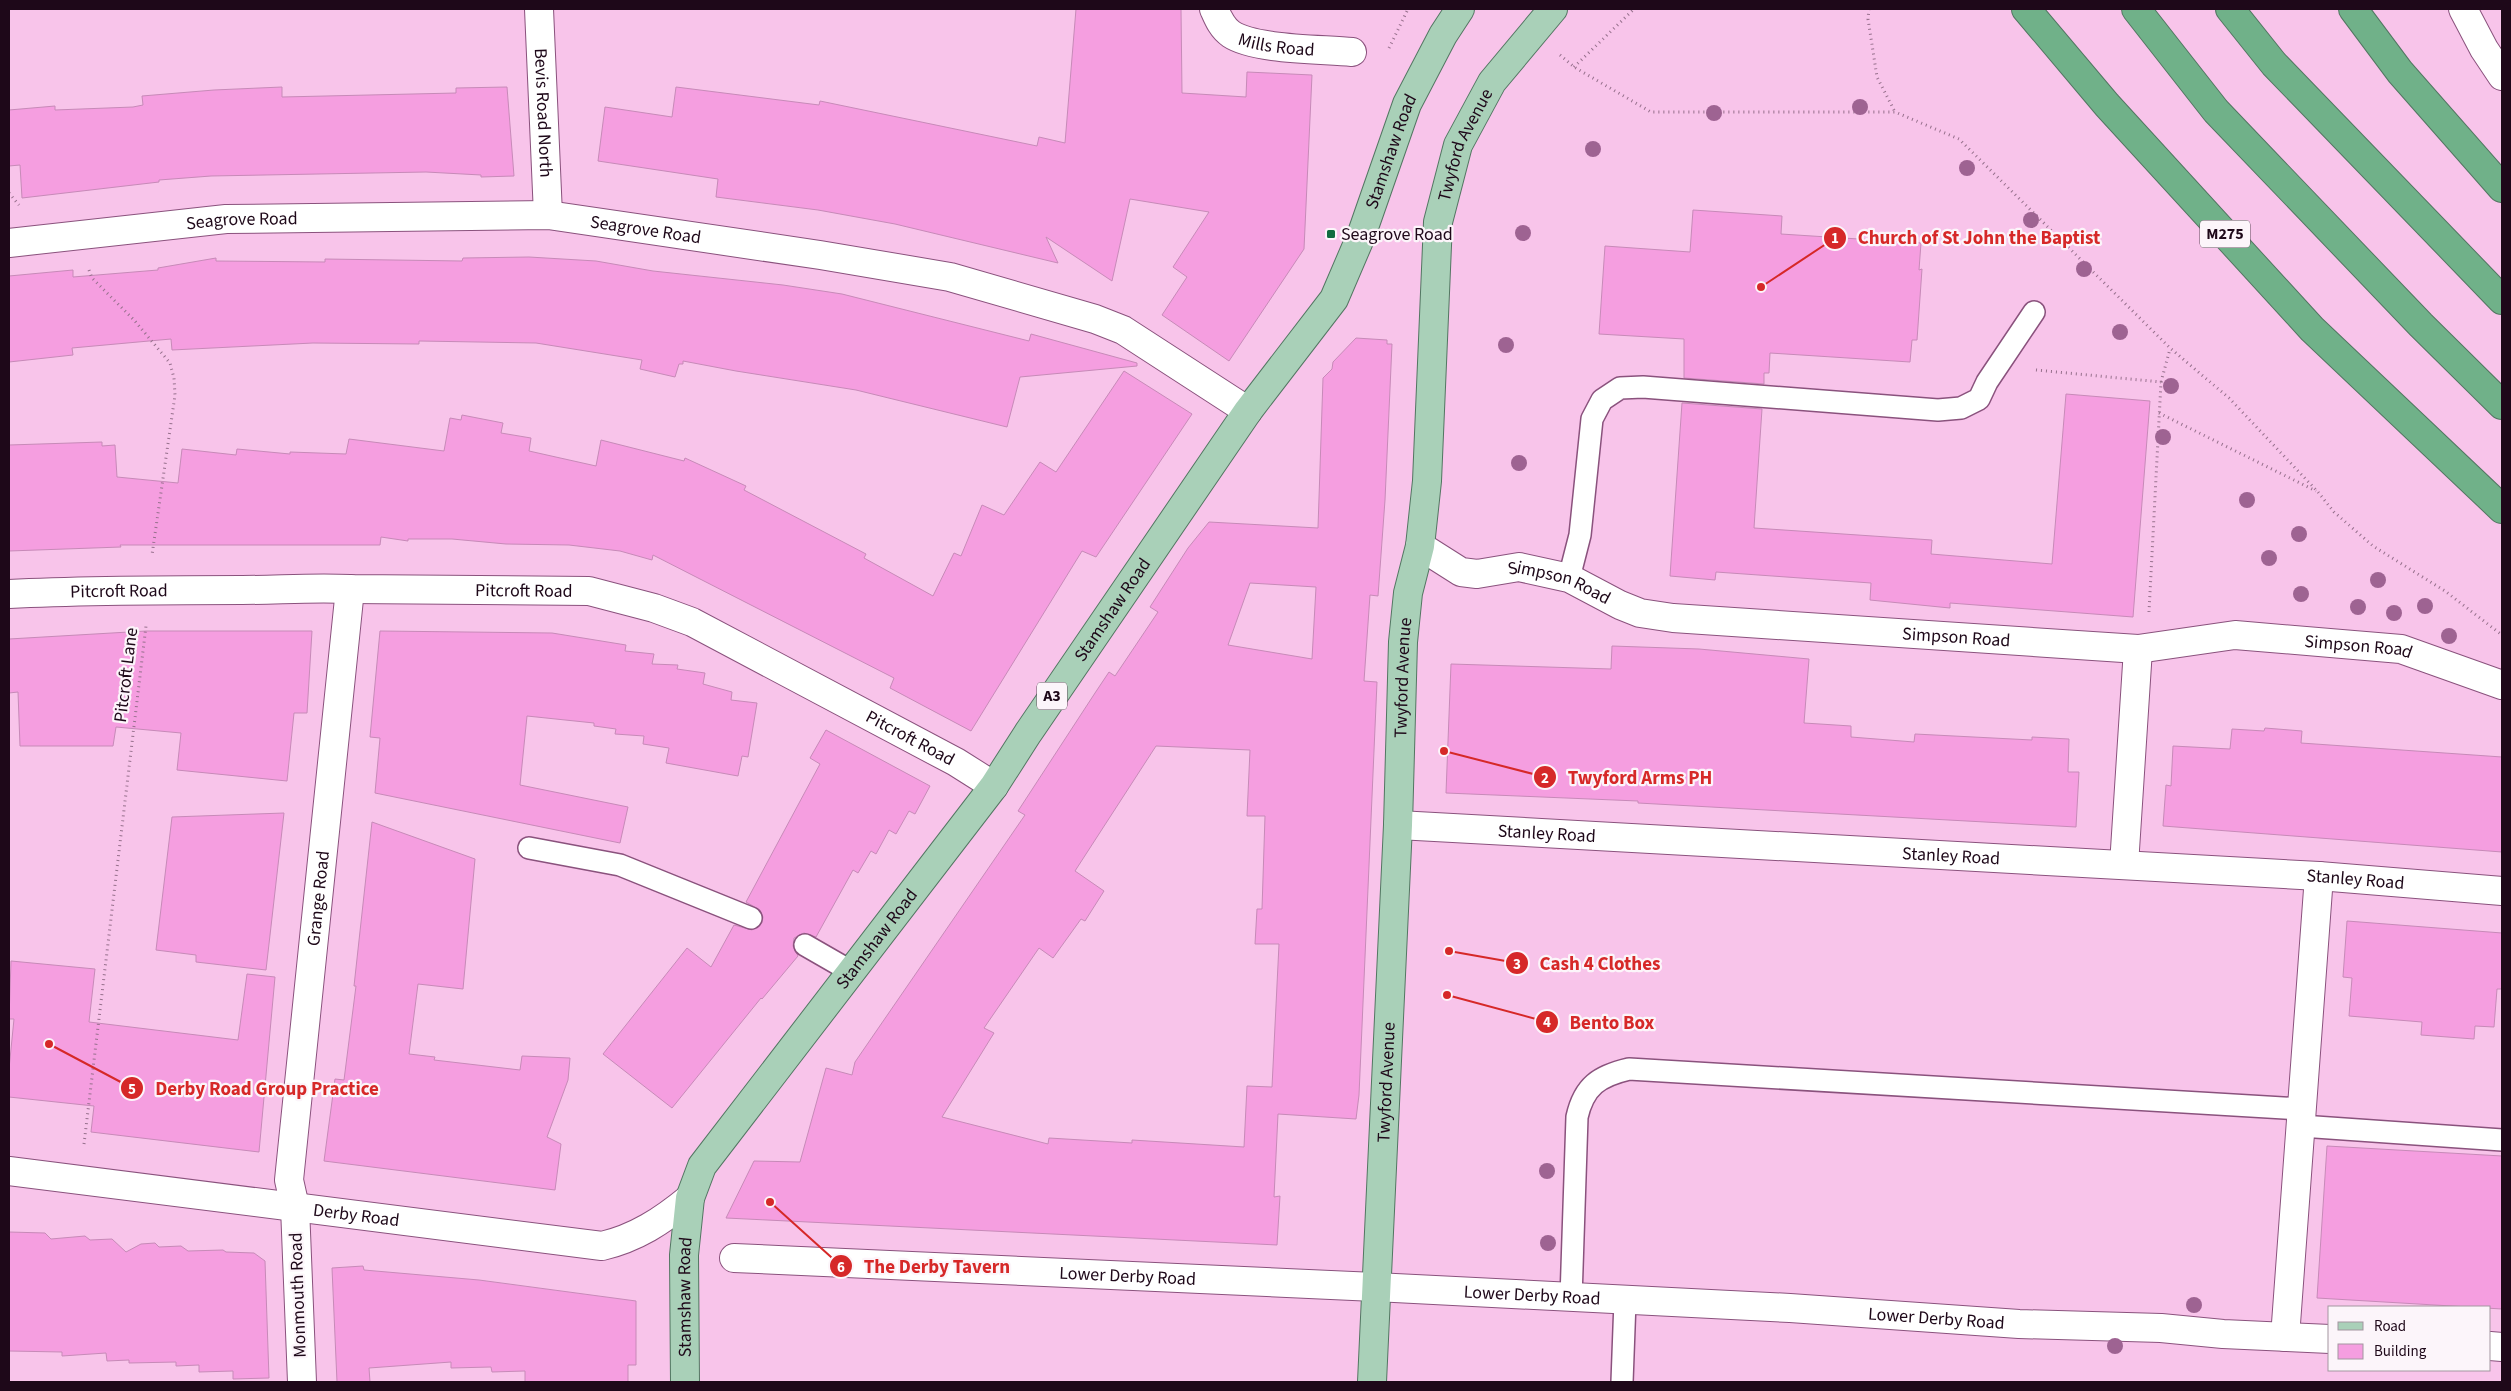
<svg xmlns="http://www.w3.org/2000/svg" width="2511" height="1391" viewBox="0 0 2511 1391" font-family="'Source Sans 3',sans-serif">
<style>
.building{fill:#f59ee0;stroke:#c78ab8;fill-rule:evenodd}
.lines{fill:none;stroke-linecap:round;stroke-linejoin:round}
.lane-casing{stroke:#8a527d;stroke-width:24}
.street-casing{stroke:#8a527d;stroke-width:30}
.primary-casing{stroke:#537662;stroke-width:30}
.highway-casing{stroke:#537662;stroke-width:30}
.path{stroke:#96708c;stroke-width:3;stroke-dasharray:1 4;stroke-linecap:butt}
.lane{stroke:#fff;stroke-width:21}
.street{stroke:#fff;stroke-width:28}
.primary{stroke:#a9d0b8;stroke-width:28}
.highway{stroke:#70b189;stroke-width:28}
.tree{fill:#9e6392}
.poi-dot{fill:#116c40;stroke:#fcf5fa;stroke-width:2}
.labels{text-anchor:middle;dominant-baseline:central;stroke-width:4.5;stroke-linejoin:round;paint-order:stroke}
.shield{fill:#fcf5fa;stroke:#614f5c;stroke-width:1}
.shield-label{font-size:16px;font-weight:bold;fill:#1e0819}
.street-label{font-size:18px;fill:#1e0819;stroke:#fcf5fa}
.poi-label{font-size:18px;fill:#1e0819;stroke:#fcf5fa;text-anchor:start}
.leader{fill:none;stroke:#d62828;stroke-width:2}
.callout-dot{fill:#d62828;stroke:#fcf5fa;stroke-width:2}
.mark-label{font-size:15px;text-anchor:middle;font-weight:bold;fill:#fff}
.callout-label{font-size:19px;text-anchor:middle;font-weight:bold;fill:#d62828;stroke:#fcf5fa;stroke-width:4.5;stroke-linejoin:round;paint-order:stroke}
</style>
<rect width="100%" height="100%" fill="#f8c4ea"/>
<g class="building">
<path d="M 1076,9 L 1181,9 L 1182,93 L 1246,97 L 1247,72 L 1312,75 L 1304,249 L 1229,361 L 1162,315 L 1187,277 L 1173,267 L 1209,212 L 1130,199 L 1112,281 L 1046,237 L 1058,263 L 895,224 L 818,210 L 716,197 L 718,179 L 598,161 L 605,107 L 672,117 L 676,87 L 819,105 L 820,101 L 1037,146 L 1039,137 L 1065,143 Z"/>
<path d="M 282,87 L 282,97 L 456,93 L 456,88 L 507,87 L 514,176 L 481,177 L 481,175 L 426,172 L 211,176 L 159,180 L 159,182 L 22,198 L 20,165 L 9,166 L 9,110 L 55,106 L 55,110 L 133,107 L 143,105 L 142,96 L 214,90 Z"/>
<path d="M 1693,210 L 1782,216 L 1781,234 L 1921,243 L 1919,270 L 1922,269 L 1917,340 L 1912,340 L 1910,362 L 1770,353 L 1769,373 L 1764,373 L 1764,384 L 1684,378 L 1684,339 L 1599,334 L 1605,246 L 1690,252 Z"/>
<path d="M 529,257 L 596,261 L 653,271 L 783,285 L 842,294 L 1029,341 L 1031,334 L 1137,363 L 1137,366 L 1020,377 L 1007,427 L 856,390 L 736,371 L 683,361 L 683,364 L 679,364 L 675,377 L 640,369 L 642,360 L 536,343 L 419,341 L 419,344 L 313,343 L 172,350 L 171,339 L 72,348 L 73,355 L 9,362 L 9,276 L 73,270 L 73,277 L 158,270 L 158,268 L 216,258 L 216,261 L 325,262 L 325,259 L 462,261 L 463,258 Z"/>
<path d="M 1356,338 L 1387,340 L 1387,344 L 1392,344 L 1385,500 L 1378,596 L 1370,595 L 1364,681 L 1377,682 L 1359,1095 L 1356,1119 L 1278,1114 L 1274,1197 L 1280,1196 L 1277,1245 L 726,1218 L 754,1161 L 800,1162 L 826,1068 L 852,1075 L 855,1062 L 1025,815 L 1018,811 L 1095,693 L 1109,672 L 1115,676 L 1158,612 L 1150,607 L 1188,548 L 1209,522 L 1318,528 L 1323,378 L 1332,369 L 1333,362 ZM 1250,583 L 1316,587 L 1312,659 L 1228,645 ZM 1156,746 L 1250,750 L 1247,816 L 1265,816 L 1262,909 L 1257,909 L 1255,944 L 1279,944 L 1272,1087 L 1247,1086 L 1244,1147 L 1132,1140 L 1132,1143 L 1049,1138 L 1048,1144 L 942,1117 L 994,1033 L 984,1028 L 1039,948 L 1053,958 L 1081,919 L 1085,921 L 1104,891 L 1075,871 Z"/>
<path d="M 1124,371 L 1192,414 L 1096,557 L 1082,551 L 971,731 L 890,688 L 894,678 L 653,555 L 652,560 L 620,551 L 569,545 L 506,544 L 452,539 L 408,539 L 408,541 L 381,537 L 380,545 L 120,545 L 121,547 L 9,551 L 9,445 L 102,442 L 102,446 L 115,445 L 117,477 L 178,483 L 182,449 L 236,455 L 237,449 L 290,454 L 290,452 L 346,454 L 349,439 L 444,451 L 450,418 L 461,420 L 462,415 L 503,423 L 501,433 L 531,438 L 529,451 L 596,466 L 601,440 L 684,461 L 685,458 L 746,486 L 744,490 L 866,554 L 864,558 L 933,596 L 954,553 L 961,556 L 982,505 L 1004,515 L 1040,462 L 1056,472 Z"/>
<path d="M 2066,394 L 2150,401 L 2133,617 L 1950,603 L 1950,608 L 1870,600 L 1871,583 L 1716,572 L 1715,580 L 1670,576 L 1682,403 L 1762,409 L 1754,528 L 1932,540 L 1931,554 L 2052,564 Z"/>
<path d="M 146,631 L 312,631 L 307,713 L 294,713 L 287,781 L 177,770 L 181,733 L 116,727 L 113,746 L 20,746 L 18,692 L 9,693 L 9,639 Z"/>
<path d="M 380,631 L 552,633 L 626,645 L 625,651 L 654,654 L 652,664 L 678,665 L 677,669 L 705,673 L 703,684 L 732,692 L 731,700 L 757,703 L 748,757 L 742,756 L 738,776 L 666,763 L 669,748 L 643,744 L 644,736 L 615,734 L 616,729 L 594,726 L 594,723 L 527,716 L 520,785 L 628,807 L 620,843 L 375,793 L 380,738 L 370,737 Z"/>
<path d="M 1612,646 L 1699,649 L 1809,659 L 1804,723 L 1851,726 L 1851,737 L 1914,742 L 1915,734 L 2032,740 L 2032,737 L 2069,739 L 2068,772 L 2079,772 L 2076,827 L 1638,803 L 1638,801 L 1446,793 L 1451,664 L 1611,669 Z"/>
<path d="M 2265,728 L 2302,731 L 2301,743 L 2502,757 L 2502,852 L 2163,826 L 2166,785 L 2171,786 L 2173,746 L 2230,749 L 2232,729 L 2264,731 Z"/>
<path d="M 826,730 L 930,786 L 915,814 L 909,811 L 896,834 L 889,830 L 876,854 L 871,851 L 858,873 L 853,870 L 816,937 L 804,933 L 794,938 L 793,946 L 798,956 L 762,999 L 761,998 L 672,1108 L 603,1054 L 687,948 L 711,967 L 734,925 L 752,930 L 762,923 L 763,917 L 760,910 L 746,902 L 820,764 L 810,758 Z"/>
<path d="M 284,813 L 266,970 L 196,962 L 196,955 L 156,950 L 172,817 Z"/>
<path d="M 372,822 L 475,859 L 463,989 L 418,984 L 409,1054 L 435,1057 L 434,1060 L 520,1070 L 522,1056 L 570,1058 L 568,1080 L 547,1137 L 561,1144 L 555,1190 L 324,1161 L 335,1079 L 344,1080 L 356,986 L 354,986 Z"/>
<path d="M 2347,921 L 2502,933 L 2502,989 L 2497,989 L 2494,1027 L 2475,1026 L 2474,1039 L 2421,1035 L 2422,1022 L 2349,1016 L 2352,978 L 2343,977 Z"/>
<path d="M 11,961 L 95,969 L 89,1022 L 238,1040 L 247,974 L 275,977 L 259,1152 L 91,1132 L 94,1106 L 9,1097 L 9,1069 L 14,1019 L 9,1019 Z"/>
<path d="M 2327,1146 L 2502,1156 L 2502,1309 L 2317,1298 Z"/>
<path d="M 9,1232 L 45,1233 L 51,1239 L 85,1236 L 90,1240 L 112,1239 L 126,1252 L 141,1244 L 155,1243 L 159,1247 L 181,1246 L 188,1251 L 223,1250 L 226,1252 L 254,1253 L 265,1261 L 269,1378 L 233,1379 L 233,1371 L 199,1372 L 199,1365 L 176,1366 L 176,1362 L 129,1363 L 129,1360 L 107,1361 L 106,1353 L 62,1356 L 62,1352 L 9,1351 Z"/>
<path d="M 363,1266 L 364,1270 L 479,1280 L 636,1301 L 636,1365 L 628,1365 L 628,1382 L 525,1382 L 525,1371 L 492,1372 L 491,1367 L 451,1368 L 451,1362 L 369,1368 L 370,1382 L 337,1382 L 332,1268 Z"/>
</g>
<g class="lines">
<defs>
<g id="lane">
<path d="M 1569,578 L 1580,535 L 1592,419 L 1602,400 L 1620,388 L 1643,387 L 1938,410 L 1961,408 L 1979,399 L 1987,382 L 2034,312"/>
<path d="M 529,848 L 620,865 L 751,918"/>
<path d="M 805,945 L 852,972"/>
<path d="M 2301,1126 L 2502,1140"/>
<path d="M 1571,1298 L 1577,1117 C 1584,1086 1599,1076 1629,1069 L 2302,1109"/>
<path d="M 1622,1382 L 1625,1301"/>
</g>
<g id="street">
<path id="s1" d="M 539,9 L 548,215"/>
<path id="s2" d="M 1214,9 C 1218,18 1222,28 1231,34 C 1255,50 1322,49 1352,52"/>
<path d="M 2463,9 L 2484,49 L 2502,76"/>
<path id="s3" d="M 9,243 L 226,219 L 548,215 L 820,255 L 950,277 L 1095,319 L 1123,330 L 1248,411"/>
<path id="s4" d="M 1420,546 L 1461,572 L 1477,574 L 1519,567 L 1569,578 L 1620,605 L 1640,613 L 1673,618 L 2138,649 L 2235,635 L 2401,649 L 2502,685"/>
<path id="s5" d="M 9,594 C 87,590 164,590 242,590 C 278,590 314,587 350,589 L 589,591 L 654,608 L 692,622 L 956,762 L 994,786"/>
<path id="s6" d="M 1398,825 L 2319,876 L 2502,891"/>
<path d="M 2124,865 L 2138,649"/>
<path id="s7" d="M 9,1171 L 602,1246 C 636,1238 662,1221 690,1198"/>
<path id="s8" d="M 734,1258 L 1375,1287 L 1790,1308 L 2019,1324 L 2161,1328 L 2223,1334 L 2330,1339"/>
<path d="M 2285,1337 L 2319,876"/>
<path d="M 2490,1346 L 2502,1347"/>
<path id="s9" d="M 302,1382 L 295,1207 L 289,1180 L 350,589"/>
</g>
<g id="primary">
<path id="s10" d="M 685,1382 L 684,1255 L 690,1198 L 702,1166 L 994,786 L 1028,733 L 1248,411 L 1334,299 L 1361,236 L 1407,104 L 1443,35 L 1460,9"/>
<path id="s11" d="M 1372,1382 L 1398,825 L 1403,642 L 1408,593 L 1420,546 L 1427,481 L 1438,222 L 1458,145 L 1492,82 L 1553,9"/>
</g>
<g id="highway">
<path d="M 2026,9 L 2107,105 L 2312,329 L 2502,509"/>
<path d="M 2136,9 L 2216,111 L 2421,325 L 2502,405"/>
<path d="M 2230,9 L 2274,64 L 2502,300"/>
<path d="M 2353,9 L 2400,72 L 2502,188"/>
</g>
</defs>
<use href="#lane" class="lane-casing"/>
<use href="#street" class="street-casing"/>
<use href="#primary" class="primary-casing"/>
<use href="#highway" class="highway-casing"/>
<g class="path">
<path d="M 1869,9 L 1868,19 L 1877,77 L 1895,112"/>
<path d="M 1389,48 L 1408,9"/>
<path d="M 1560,55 L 1574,67 L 1651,112 L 1895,112 L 1959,139 L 2170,348 L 2229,398 L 2318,492 L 2334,512 L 2373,546 L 2445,591 L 2502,635"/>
<path d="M 1574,67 L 1634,9"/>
<path d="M 9,193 L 19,205"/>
<path d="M 89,270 L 92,278 L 134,320 L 170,363 L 174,378 L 175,395 L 152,555"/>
<path d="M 2036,370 L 2161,382 L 2149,612"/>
<path d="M 2161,382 L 2170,349"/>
<path d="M 2159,413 L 2316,491"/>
<path d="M 84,1144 L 146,626"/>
</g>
<use href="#lane" class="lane"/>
<use href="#street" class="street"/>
<use href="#primary" class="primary"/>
<use href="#highway" class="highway"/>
</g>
<g class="tree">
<circle cx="1860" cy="107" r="8"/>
<circle cx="1714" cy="113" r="8"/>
<circle cx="1593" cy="149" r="8"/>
<circle cx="1967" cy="168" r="8"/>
<circle cx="2031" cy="220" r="8"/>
<circle cx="1523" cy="233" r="8"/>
<circle cx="2084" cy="269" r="8"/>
<circle cx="2120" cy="332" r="8"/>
<circle cx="1506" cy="345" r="8"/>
<circle cx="2171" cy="386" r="8"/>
<circle cx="2163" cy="437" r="8"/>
<circle cx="1519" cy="463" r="8"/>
<circle cx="2247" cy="500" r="8"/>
<circle cx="2299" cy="534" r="8"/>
<circle cx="2269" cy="558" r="8"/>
<circle cx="2378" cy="580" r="8"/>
<circle cx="2301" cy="594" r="8"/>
<circle cx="2425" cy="606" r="8"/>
<circle cx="2358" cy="607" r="8"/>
<circle cx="2394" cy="613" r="8"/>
<circle cx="2449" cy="636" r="8"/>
<circle cx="1547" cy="1171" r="8"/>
<circle cx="1548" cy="1243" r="8"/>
<circle cx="2194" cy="1305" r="8"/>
<circle cx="2115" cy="1346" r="8"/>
</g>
<rect class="poi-dot" x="1326" y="229" width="10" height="10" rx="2.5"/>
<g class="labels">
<g class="shield">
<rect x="2200" y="220.5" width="50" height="27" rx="4"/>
<rect x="1037" y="682.5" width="30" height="27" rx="4"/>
</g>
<g class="shield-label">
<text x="2225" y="234">M275</text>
<text x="1052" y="696">A3</text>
</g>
<g class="street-label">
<text stroke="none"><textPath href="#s2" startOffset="78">Mills Road</textPath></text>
<text stroke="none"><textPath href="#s1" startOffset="104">Bevis Road North</textPath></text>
<text stroke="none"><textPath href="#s11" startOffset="1245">Twyford Avenue</textPath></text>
<text stroke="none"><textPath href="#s10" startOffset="1450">Stamshaw Road</textPath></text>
<text stroke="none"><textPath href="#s3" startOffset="234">Seagrove Road</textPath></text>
<text stroke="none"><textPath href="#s3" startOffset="639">Seagrove Road</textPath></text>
<text stroke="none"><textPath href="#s4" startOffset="150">Simpson Road</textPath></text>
<text stroke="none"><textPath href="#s5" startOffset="515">Pitcroft Road</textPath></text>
<text stroke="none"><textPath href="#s5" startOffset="110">Pitcroft Road</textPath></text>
<text stroke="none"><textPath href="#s10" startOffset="910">Stamshaw Road</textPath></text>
<text stroke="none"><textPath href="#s4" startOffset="555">Simpson Road</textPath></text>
<text stroke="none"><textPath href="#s4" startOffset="959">Simpson Road</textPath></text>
<text transform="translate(126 675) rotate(-83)">Pitcroft Lane</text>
<text stroke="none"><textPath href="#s11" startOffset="705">Twyford Avenue</textPath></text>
<text stroke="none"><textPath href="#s5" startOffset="935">Pitcroft Road</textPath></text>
<text stroke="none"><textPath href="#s6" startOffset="149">Stanley Road</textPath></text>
<text stroke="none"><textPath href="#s6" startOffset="554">Stanley Road</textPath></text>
<text stroke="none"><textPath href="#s6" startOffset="959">Stanley Road</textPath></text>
<text stroke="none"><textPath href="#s9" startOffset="486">Grange Road</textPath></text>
<text stroke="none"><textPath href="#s10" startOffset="505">Stamshaw Road</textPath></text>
<text stroke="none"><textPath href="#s11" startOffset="300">Twyford Avenue</textPath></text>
<text stroke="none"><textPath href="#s7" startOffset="350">Derby Road</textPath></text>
<text stroke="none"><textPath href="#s8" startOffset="394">Lower Derby Road</textPath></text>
<text transform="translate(298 1295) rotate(-92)">Monmouth Road</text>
<text stroke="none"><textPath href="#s8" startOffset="799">Lower Derby Road</textPath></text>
<text stroke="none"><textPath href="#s10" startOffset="85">Stamshaw Road</textPath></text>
<text stroke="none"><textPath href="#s8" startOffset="1204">Lower Derby Road</textPath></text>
</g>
<g class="poi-label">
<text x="1341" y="234">Seagrove Road</text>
</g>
</g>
<path class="leader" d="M1761 287L1835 238M1444 751L1545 777M1449 951L1517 963M1447 995L1547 1022M49 1044L132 1088M770 1202L841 1266"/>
<g class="callout-dot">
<circle cx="1761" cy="287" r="5"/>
<circle cx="1444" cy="751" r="5"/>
<circle cx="1449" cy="951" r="5"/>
<circle cx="1447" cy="995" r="5"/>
<circle cx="49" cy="1044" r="5"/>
<circle cx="770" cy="1202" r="5"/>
<circle cx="1835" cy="238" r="12"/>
<circle cx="1545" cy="777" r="12"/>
<circle cx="1517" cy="963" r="12"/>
<circle cx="1547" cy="1022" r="12"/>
<circle cx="132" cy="1088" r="12"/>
<circle cx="841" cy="1266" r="12"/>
</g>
<g class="mark-label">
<text x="1835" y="243">1</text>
<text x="1545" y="783">2</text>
<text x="1517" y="969">3</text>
<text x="1547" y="1027">4</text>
<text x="132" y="1094">5</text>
<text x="841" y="1272">6</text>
</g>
<g class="callout-label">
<text x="1979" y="244">Church of St John the Baptist</text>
<text x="1640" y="784">Twyford Arms PH</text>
<text x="1600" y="970">Cash 4 Clothes</text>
<text x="1612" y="1029">Bento Box</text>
<text x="267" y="1095">Derby Road Group Practice</text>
<text x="937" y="1273">The Derby Tavern</text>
</g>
<rect width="2511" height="1391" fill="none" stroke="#1e0819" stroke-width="20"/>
<rect x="2328" y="1306" width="162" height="65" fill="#fcf5fa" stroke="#a396a0"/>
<rect x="2338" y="1322" width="25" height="8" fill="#a9d0b8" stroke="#a396a0"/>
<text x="2374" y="1331" font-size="15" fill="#1e0819">Road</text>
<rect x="2338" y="1344" width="25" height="15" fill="#f59ee0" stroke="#a396a0"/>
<text x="2374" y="1356" font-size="15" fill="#1e0819">Building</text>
</svg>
